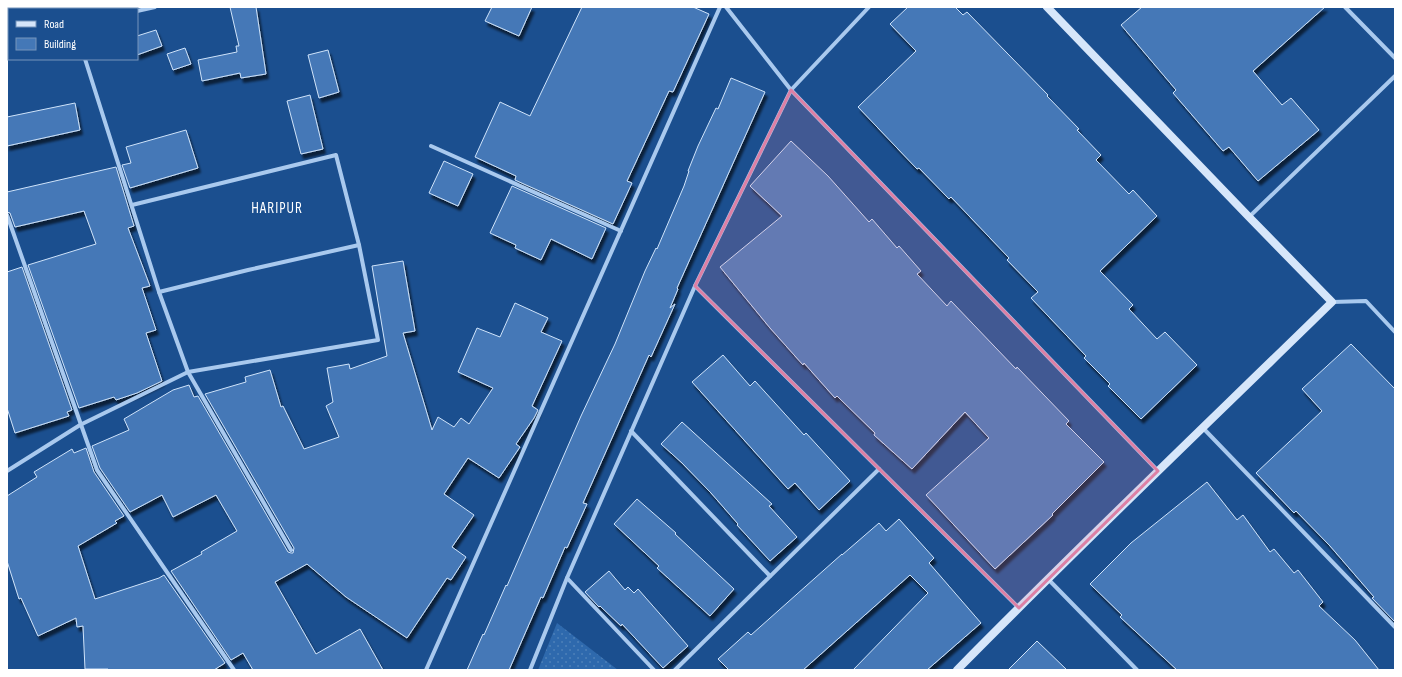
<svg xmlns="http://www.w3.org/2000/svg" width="1402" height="677" viewBox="0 0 1402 677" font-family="'Sofia Sans Condensed',sans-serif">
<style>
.park{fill:url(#park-dots)}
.building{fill:#4478b7;stroke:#cfe3fa;filter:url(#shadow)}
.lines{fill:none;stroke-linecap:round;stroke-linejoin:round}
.street{stroke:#a9c9ee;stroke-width:4}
.secondary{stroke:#d6e6fa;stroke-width:8}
.marked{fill:#dd80a5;fill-opacity:0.2;stroke:#dd80a5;stroke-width:3;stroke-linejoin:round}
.labels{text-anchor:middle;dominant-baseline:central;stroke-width:4;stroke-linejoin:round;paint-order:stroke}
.quarter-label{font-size:15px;letter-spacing:1px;fill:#fff;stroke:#1b4f8f}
</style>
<defs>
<pattern id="park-dots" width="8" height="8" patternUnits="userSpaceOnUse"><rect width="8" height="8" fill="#2e69ad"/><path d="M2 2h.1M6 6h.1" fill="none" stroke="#4d80b9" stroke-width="1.8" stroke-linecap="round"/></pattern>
<filter id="shadow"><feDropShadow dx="2.5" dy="4.5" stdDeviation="1" flood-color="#0009"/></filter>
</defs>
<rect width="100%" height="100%" fill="#1b4f8f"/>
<path class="park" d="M 557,623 L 618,670 L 538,670 Z"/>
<g class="building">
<path d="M 230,7 L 256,7 L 266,74 L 241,78 L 240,73 L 202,81 L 198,60 L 237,52 L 236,46 L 239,46 Z"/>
<path d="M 492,7 L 532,7 L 519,36 L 485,21 Z"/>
<path d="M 582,7 L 693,7 L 709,14 L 673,92 L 669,91 L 627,181 L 632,183 L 613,224 L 515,180 L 516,176 L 475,157 L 500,102 L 530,116 Z"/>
<path d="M 908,7 L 955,7 L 963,15 L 967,12 L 1048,95 L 1047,96 L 1079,129 L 1077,130 L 1101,155 L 1096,160 L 1129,194 L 1133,190 L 1157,216 L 1100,271 L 1133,305 L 1129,309 L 1157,339 L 1165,332 L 1197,365 L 1141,419 L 1108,386 L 1110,384 L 1084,358 L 1086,356 L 1031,298 L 1038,292 L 1007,260 L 1009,258 L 951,197 L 949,199 L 919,168 L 917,169 L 858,107 L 916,51 L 890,24 Z"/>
<path d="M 1142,7 L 1325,7 L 1253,71 L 1282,105 L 1291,98 L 1319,130 L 1258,181 L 1229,147 L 1223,151 L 1173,93 L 1176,90 L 1121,25 Z"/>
<path d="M 156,30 L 162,46 L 137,55 L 137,36 Z"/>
<path d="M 185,48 L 191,64 L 173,70 L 167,54 Z"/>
<path d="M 328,50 L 339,92 L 319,98 L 308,55 Z"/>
<path d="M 731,78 L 765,92 L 677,288 L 678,289 L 670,308 L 675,304 L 651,357 L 649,355 L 583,503 L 587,504 L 567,548 L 565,547 L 543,598 L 541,597 L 509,670 L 467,670 L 483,634 L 484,635 L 506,585 L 507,586 L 581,416 L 615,344 L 645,271 L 656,248 L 657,249 L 684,186 L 689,171 L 688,171 L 698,146 L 716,108 L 718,109 Z"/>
<path d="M 310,95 L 323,149 L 301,154 L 287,101 Z"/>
<path d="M 75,103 L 80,130 L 7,146 L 7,117 Z"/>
<path d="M 186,130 L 198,168 L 130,188 L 122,165 L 131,163 L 126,147 Z"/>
<path d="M 791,141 L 828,176 L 869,222 L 872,219 L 897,248 L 899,246 L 921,271 L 917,274 L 947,306 L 951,301 L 1016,369 L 1017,367 L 1069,421 L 1066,424 L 1104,462 L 1052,514 L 1053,515 L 995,569 L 926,495 L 989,438 L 965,412 L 912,469 L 874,435 L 875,433 L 837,396 L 835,398 L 804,363 L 803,365 L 770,328 L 720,267 L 782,216 L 750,186 Z"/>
<path d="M 444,161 L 473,174 L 458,206 L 429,193 Z"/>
<path d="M 116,167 L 134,226 L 128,228 L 150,286 L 142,288 L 156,330 L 146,333 L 162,381 L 137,393 L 116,400 L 114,397 L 79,408 L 28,265 L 96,244 L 84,211 L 15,227 L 10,213 L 7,212 L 7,192 Z"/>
<path d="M 512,186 L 606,228 L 592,259 L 551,239 L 541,260 L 515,248 L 516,245 L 490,233 Z"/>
<path d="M 403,261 L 415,331 L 403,333 L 432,430 L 438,417 L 454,427 L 461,418 L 469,424 L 493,388 L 458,372 L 477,328 L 500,337 L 515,303 L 548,318 L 541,332 L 562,341 L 532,406 L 538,410 L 534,418 L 516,444 L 520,447 L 499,478 L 468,458 L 444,494 L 474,515 L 452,547 L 466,557 L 451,580 L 447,578 L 407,638 L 346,597 L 307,564 L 275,582 L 316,654 L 360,629 L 383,670 L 253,670 L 243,653 L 231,660 L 171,571 L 202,554 L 201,552 L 237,531 L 216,495 L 173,517 L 162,495 L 130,512 L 100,468 L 92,446 L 129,430 L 124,419 L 173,390 L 189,385 L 194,397 L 198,396 L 288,552 L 291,553 L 293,553 L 294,548 L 205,394 L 246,382 L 245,377 L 270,370 L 281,407 L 283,406 L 304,449 L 339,437 L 326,406 L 333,402 L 327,368 L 349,364 L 350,369 L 387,356 L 372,266 Z"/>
<path d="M 22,267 L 72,410 L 67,412 L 69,416 L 15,433 L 7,408 L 7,272 Z"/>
<path d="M 1351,344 L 1395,389 L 1395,622 L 1372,598 L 1374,597 L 1330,546 L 1296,511 L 1294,513 L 1256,473 L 1322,411 L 1302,389 Z"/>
<path d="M 723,355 L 750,386 L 755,381 L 804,435 L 806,433 L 850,481 L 819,510 L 795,483 L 788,489 L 692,382 Z"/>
<path d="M 682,422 L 772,504 L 769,506 L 797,537 L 770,561 L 737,525 L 738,524 L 711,493 L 682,463 L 661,444 Z"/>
<path d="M 86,448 L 94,472 L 124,516 L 115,521 L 117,523 L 78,546 L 95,599 L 159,578 L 164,575 L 225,663 L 214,670 L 108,670 L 108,669 L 85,669 L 83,626 L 77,627 L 76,618 L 38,636 L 21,598 L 19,599 L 7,561 L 7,496 L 37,477 L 34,472 L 72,449 L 74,453 Z"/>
<path d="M 1207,482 L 1237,520 L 1243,515 L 1270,552 L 1274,549 L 1294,573 L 1298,570 L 1323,602 L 1319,606 L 1355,640 L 1379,670 L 1177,670 L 1120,617 L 1122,615 L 1090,584 L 1131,543 Z"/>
<path d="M 637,499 L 676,533 L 675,534 L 734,589 L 710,616 L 657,568 L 659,566 L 614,524 Z"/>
<path d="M 899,519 L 934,558 L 929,563 L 981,623 L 927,670 L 853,670 L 928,593 L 910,575 L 803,670 L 729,670 L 718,659 L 748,632 L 751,635 L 842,554 L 842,555 L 879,523 L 886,531 Z"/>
<path d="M 609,571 L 625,590 L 628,587 L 634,593 L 638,589 L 688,646 L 663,668 L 622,624 L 621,626 L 600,606 L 599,607 L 585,592 Z"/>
<path d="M 1037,641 L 1067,670 L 1008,670 Z"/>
</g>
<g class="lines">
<g class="street">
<path d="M 726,7 L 791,90 L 1158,471"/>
<path d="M 1345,7 L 1395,58"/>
<path d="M 137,11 L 155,7"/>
<path d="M 7,42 L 9,42"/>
<path d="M 85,59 L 159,292 L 188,372 L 291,550"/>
<path d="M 431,146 L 621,231"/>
<path d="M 7,215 L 97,470 L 234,670"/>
<path d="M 1249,217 L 1395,76"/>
<path d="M 695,286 L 1019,608"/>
<path d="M 159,292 L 248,270 L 359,245"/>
<path d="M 1332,302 L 1366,301 L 1395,332"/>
<path d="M 1203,428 L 1395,627"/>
<path d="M 631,431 L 770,576"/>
<path d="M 7,471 L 80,425 L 188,372 L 378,340 L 359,245 L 336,155 L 132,205"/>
<path d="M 567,578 L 654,670"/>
<path d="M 1048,579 L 1137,670"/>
<path d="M 426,670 L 720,7"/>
<path d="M 530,670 L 567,578 L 695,286 L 791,90 L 869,7"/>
<path d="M 675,670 L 879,469"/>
</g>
<path class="secondary" d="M 957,670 C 1080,545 1207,424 1332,302 L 1249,217 L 1047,7"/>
</g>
<path class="marked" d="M 791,90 L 1158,471 L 1019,608 L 695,286 Z"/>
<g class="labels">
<g class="quarter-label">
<text x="277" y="208">HARIPUR</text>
</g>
</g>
<rect width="1402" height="677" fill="none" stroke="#ffffff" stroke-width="16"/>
<rect x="8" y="8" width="130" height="52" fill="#1b4f8f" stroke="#7695bc"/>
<rect x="16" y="21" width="20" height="6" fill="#d6e6fa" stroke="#7695bc"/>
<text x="44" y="28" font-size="12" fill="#ffffff">Road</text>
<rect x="16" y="38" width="20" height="12" fill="#4478b7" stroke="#7695bc"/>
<text x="44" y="48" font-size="12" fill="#ffffff">Building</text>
</svg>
